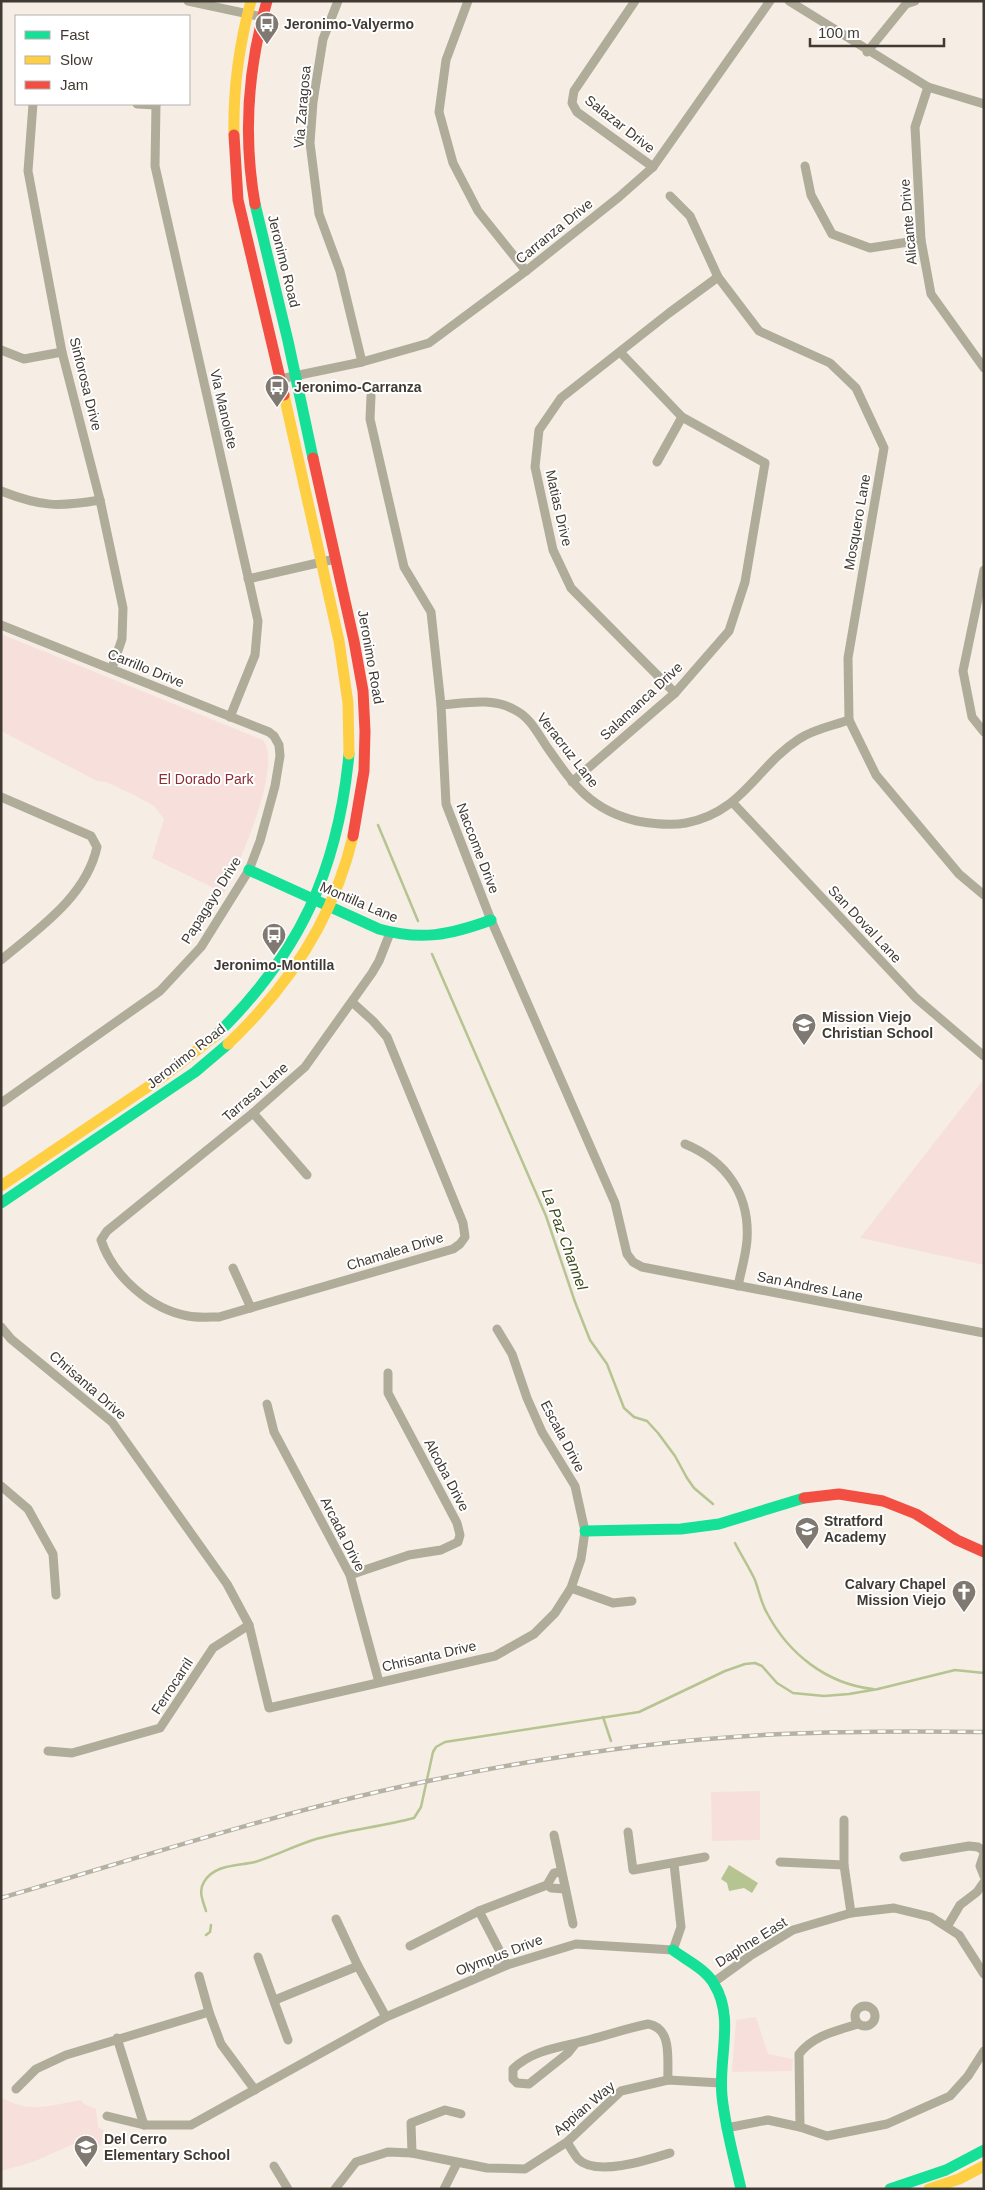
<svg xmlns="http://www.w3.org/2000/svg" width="985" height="2190" viewBox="0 0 985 2190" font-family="Helvetica,sans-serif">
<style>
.green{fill:#f7e0db}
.water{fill:#b5c491}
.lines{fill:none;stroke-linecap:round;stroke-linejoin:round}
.stream{stroke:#b5c491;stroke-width:2.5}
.street{stroke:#b0ac9a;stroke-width:9}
.fast{stroke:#16e098;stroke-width:11}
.slow{stroke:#ffcf43;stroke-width:11}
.jam{stroke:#f24e42;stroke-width:11}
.rail-casing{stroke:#b5b1a5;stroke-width:4.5}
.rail{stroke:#fff;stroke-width:2.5;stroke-dasharray:8;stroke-linecap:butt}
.labels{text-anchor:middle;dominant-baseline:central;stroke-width:4;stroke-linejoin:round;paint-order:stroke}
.poi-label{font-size:14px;font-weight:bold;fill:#403a33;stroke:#fff;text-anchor:start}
.street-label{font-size:14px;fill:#403a33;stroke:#fff}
.park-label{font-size:14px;fill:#8c2e36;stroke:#fff}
.water-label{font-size:15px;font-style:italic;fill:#394917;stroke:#fff}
</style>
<rect width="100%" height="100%" fill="#f6ede4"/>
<g class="green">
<path d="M 1,634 L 263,740 C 283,766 239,865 224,893 L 152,858 L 164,819 L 154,806 L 134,795 L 106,782 L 97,781 L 1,731 Z"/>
<path d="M 984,1079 L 984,1265 L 860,1238 Z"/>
<path d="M 760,1791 L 760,1840 L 712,1841 L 711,1792 Z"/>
<path d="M 756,2017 L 768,2054 L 793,2059 L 792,2071 L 732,2072 L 736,2020 Z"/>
<path d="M 1,2097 C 29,2114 51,2105 81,2100 L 84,2104 L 96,2109 L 98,2127 L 104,2131 L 100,2146 L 76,2143 L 33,2162 L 1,2171 Z"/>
</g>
<path class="water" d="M 729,1865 L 758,1883 L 752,1893 L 744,1888 L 729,1891 L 727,1883 L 721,1879 Z"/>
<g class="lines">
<g class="stream">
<path d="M 378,825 L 418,921"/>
<path d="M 432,954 L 546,1216 L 575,1302 L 590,1340 L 607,1364 L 624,1408 L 634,1417 L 647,1421 L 658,1433 L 675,1456 L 687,1478 L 694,1488 L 713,1504"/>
<path d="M 735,1543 C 741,1555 749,1567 755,1580 C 759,1591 761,1603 767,1613 C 788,1653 826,1684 873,1689"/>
<path d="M 878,1689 L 955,1670 L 984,1673"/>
<path d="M 603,1717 L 611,1741"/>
<path d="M 206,1911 C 203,1901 198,1891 204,1882 C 214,1864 239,1866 255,1862 C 275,1856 294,1846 313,1840 C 346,1830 380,1827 414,1818 L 421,1807 L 433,1752 L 436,1747 L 445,1742 L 639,1712 L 725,1671 L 745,1664 L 755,1663 L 762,1666 L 777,1683 L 793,1693 L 824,1696 L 849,1694 L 878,1689"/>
<path d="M 206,1935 L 210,1932 L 211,1925"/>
</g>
<g class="street">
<path d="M 188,1 L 262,17"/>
<path d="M 338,1 L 323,39 L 313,102 L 310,143 L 319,214 L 340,271 L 362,362"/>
<path d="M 468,1 L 446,60 L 439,112 L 453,163 L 478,211 L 526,271"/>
<path d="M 635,1 L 574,91 L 572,103 L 577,112 L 653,167"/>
<path d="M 789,1 L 928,87 L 984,104"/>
<path d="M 867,52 L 906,4 L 915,1"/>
<path d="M 928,87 L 915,127 L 921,240 L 931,294 L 984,368"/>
<path d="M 33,104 L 28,171 L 62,352 L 100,500 L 123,608 L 122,639 L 112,668"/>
<path d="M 137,104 L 156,105"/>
<path d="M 156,104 L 155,166 L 258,621 L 255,655 L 230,717"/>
<path d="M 805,166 L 811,195 L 832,234 L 870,248 L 921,240"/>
<path d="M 670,196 L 690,216 L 718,277 L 759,331 L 830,363 L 856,388 L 884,448 L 848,658 L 849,720 L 876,775 L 959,874 L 984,895"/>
<path d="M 1,350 L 24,359 L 62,352"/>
<path d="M 280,379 L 362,362 L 429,343 L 526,271 L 619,197 L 653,167 L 770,1"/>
<path d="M 371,396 L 370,419 L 404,567 L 431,612 L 441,705 L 446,804 L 491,920 L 615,1203 L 627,1254 L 633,1262 L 642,1267 L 984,1333"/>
<path d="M 657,462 L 682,417"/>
<path d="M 1,491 C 42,507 58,507 100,500"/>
<path d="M 984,570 L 963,671 L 972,717 L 984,732"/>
<path d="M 248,579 L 335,559"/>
<path d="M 1,625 L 269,732 L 274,736 L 279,745 L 280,756 L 275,786 L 260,841 L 249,870 L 201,947 L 160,991 L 1,1103"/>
<path d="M 675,693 L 571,588 L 553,550 L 535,467 L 539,430 L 561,398 L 669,313 L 718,277"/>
<path d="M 441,705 C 466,703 493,697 515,710 C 530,717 538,734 547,747 C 573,784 590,810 637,821 C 654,824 670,826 686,823 C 743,812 756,767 799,739 C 814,729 832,726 849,720"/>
<path d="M 572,782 L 675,693 L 729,631 L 745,582 L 765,463 L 682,417 L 621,353"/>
<path d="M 1,797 L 91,836 L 97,847 C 86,897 38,929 1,960"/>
<path d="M 733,803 L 916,998 L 984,1056"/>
<path d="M 352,1002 L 373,1021 L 387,1037 L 463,1223 L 465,1237 L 460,1244 L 453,1249 L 219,1317 C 209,1317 198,1318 188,1316 C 150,1309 113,1276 101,1240 L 107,1231 L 253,1113 L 305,1067 L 372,973 L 379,961 L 390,933"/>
<path d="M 253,1113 L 307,1175"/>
<path d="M 685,1144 C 726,1161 750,1194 747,1240 C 746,1255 741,1271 738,1286"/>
<path d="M 233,1268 L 251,1308"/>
<path d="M 1,1327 L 11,1339 L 112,1422 L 227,1584 L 249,1625 L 269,1708 L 495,1656 L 534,1634 L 555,1613 L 571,1588 L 581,1559 L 585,1531 L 575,1486 L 542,1432 L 527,1398 L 512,1354 L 497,1329"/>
<path d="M 267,1404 L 274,1432 L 350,1575 L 379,1682"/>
<path d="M 1,1486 L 28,1509 L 53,1554 L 56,1595"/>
<path d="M 350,1575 L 409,1555 L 441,1550 L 458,1542 L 460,1535 L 457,1523 L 388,1393 L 388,1373"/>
<path d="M 571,1588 L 613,1603 L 632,1601"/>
<path d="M 48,1751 L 72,1753 L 160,1728 L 213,1648 L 249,1625"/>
<path d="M 844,1820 L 844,1865 L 851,1913"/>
<path d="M 628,1832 L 633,1870 L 705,1857"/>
<path d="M 554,1835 L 573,1924"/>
<path d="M 984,1854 L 980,1866 L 984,1876"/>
<path d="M 904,1857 L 969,1846 L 978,1847 L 984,1851"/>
<path d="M 780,1862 L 844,1865"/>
<path d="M 547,1885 L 551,1888 L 565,1889"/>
<path d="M 479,1911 L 507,1965"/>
<path d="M 336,1919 L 358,1966 L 386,2017"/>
<path d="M 947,1927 L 960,1905 L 977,1892 L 984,1882"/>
<path d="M 410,1946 L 479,1911 L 547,1885 L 554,1873 L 561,1872"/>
<path d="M 258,1957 L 288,2040"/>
<path d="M 199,1976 L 209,2012 L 221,2044 L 255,2090"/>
<path d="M 714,1982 L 750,1956 L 793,1930 L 851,1913 L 894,1908 L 931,1917 L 959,1935 L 984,1974"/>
<path d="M 275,2000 L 358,1966"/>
<circle cx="865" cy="2016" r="10"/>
<path d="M 117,2038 L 144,2125"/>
<path d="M 576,2043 L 568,2053 L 529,2084 L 517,2083 L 513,2079 L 513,2069 C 533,2049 563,2047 588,2040 C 608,2035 628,2028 648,2024 C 673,2028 667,2060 668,2080"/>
<path d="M 16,2089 L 36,2069 L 66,2055 L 209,2012"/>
<path d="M 107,2116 L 144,2125 L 191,2125 L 386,2017 L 507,1965 L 576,1944 L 673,1950 L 681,1927 L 674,1864"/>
<path d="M 800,2127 L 799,2054 C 814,2035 836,2031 858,2024"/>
<path d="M 726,2128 L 768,2120 L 800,2127 L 827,2136 L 887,2124 L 950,2096 L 968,2076 L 984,2051"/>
<path d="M 567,2142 C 570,2147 574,2154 578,2159 C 596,2177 648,2160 670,2153"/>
<path d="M 412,2153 L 411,2123 L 445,2110 L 461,2114"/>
<path d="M 274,2166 L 288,2189"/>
<path d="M 335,2189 L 356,2162 L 388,2152 L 412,2153 L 487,2168 L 525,2169 L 567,2142 L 621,2091 L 668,2080 L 721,2083"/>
<path d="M 444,2189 L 457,2163"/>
</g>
<g class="fast">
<path d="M 255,204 L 288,341 L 313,458"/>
<path d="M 249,870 L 379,929 C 421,941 450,935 491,920"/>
<path d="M 215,1036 C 300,954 338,870 349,754"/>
<path d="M 1,1203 L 195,1072 L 228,1044"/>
<path d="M 585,1531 L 681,1529 L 719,1524 L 804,1498"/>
<path d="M 673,1950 C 686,1960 706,1969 714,1984 C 735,2017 718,2059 722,2096 C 725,2127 734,2158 741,2189"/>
<path d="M 890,2189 L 946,2170 L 984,2150"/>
</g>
<g class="slow">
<path d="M 234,135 C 233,89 239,45 251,1"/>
<path d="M 284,395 L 339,641 L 348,703 L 349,754"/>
<path d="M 228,1044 C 288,987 334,917 353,836"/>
<path d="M 1,1186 L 164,1076 L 215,1036"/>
<path d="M 929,2189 L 959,2179 L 984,2166"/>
</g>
<g class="jam">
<path d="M 234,135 L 238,200 L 284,395"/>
<path d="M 255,204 C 243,136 248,67 267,1"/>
<path d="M 313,458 L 354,641 L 363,691 L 365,731 L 364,771 L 353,836"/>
<path d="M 804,1498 L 839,1494 L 883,1501 L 916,1514 L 957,1540 L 984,1552"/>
</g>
<defs>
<path id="rail" d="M 1,1898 C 146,1856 290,1808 438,1779 C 551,1756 667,1739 782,1734 C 850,1731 917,1731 984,1732"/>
</defs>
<use href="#rail" class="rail-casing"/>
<use href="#rail" class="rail"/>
</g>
<defs>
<symbol id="bus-pin" viewBox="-11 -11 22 30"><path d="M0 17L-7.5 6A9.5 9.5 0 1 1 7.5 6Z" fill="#807971" stroke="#fff"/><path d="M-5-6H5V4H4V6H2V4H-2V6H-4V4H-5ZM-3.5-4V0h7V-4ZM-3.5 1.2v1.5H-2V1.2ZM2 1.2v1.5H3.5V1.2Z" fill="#fff"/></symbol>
<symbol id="school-pin" viewBox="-11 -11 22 30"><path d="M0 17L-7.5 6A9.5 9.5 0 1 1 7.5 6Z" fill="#807971" stroke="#fff"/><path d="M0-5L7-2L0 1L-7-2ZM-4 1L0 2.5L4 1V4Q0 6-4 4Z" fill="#fff"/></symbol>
<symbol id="church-pin" viewBox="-11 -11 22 30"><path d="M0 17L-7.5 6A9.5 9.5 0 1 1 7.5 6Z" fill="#807971" stroke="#fff"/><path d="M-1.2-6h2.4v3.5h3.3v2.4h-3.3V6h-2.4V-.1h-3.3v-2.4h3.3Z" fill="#fff"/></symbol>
</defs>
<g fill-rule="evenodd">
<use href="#bus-pin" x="253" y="10" width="28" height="38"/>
<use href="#bus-pin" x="263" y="373" width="28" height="38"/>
<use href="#bus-pin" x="260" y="921" width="28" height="38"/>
<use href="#school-pin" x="790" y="1011" width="28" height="38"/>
<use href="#school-pin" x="793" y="1515" width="28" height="38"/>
<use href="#church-pin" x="950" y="1578" width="28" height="38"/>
<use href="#school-pin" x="72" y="2133" width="28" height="38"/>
</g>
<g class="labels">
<g class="poi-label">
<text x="284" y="24">Jeronimo-Valyermo</text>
<text x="294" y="387">Jeronimo-Carranza</text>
<text x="274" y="965" text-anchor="middle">Jeronimo-Montilla</text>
<text x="822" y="1017">Mission Viejo<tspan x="822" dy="16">Christian School</tspan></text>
<text x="824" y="1521">Stratford<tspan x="824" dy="16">Academy</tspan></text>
<text x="946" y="1584" text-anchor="end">Calvary Chapel<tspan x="946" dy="16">Mission Viejo</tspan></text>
<text x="104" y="2139">Del Cerro<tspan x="104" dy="16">Elementary School</tspan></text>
</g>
<g class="street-label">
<text transform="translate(302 107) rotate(-85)">Via Zaragosa</text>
<text transform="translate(620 124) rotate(38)">Salazar Drive</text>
<text transform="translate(908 222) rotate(-95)">Alicante Drive</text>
<text transform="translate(554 231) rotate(-39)">Carranza Drive</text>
<text transform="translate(284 261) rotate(76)">Jeronimo Road</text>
<text transform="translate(86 384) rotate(76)">Sinforosa Drive</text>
<text transform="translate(224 409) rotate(77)">Via Manolete</text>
<text transform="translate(559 508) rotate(77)">Matias Drive</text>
<text transform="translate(857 522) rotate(-80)">Mosquero Lane</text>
<text transform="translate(371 657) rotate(80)">Jeronimo Road</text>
<text transform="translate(146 668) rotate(22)">Carrillo Drive</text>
<text transform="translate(641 701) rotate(-43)">Salamanca Drive</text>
<text transform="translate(568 750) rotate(52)">Veracruz Lane</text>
<text transform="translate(478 848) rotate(69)">Naccome Drive</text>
<text transform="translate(211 900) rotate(-58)">Papagayo Drive</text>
<text transform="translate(359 902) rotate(23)">Montilla Lane</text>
<text transform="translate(865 924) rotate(47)">San Doval Lane</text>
<text transform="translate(186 1056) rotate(-38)">Jeronimo Road</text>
<text transform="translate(255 1092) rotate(-41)">Tarrasa Lane</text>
<text transform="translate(395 1251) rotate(-17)">Chamalea Drive</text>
<text transform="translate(810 1286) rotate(11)">San Andres Lane</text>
<text transform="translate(88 1385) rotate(41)">Chrisanta Drive</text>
<text transform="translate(563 1436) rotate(62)">Escala Drive</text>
<text transform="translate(447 1475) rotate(62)">Alcoba Drive</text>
<text transform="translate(343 1534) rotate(63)">Arcada Drive</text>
<text transform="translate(429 1656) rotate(-13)">Chrisanta Drive</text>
<text transform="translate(172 1686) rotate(-57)">Ferrocarril</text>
<text transform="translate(751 1942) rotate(-32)">Daphne East</text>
<text transform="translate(499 1955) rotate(-21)">Olympus Drive</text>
<text transform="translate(584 2108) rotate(-40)">Appian Way</text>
</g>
<g class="park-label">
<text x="206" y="779">El Dorado Park</text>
</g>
<g class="water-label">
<text transform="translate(565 1239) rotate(70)">La Paz Channel</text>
</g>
</g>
<rect width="985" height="2190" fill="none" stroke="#403a33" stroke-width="5"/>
<rect x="15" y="15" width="175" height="90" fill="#ffffff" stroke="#b3b0ad"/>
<rect x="25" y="31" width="25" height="8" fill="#16e098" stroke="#b3b0ad"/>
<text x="60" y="40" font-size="15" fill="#403a33">Fast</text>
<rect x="25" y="56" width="25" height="8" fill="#ffcf43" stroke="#b3b0ad"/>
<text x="60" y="65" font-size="15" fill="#403a33">Slow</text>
<rect x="25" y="81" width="25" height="8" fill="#f24e42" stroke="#b3b0ad"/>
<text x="60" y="90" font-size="15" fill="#403a33">Jam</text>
<path d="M810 38v8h134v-8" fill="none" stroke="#403a33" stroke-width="2.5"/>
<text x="818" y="38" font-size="15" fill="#403a33" stroke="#ffffff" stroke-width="4" paint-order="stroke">100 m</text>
</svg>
